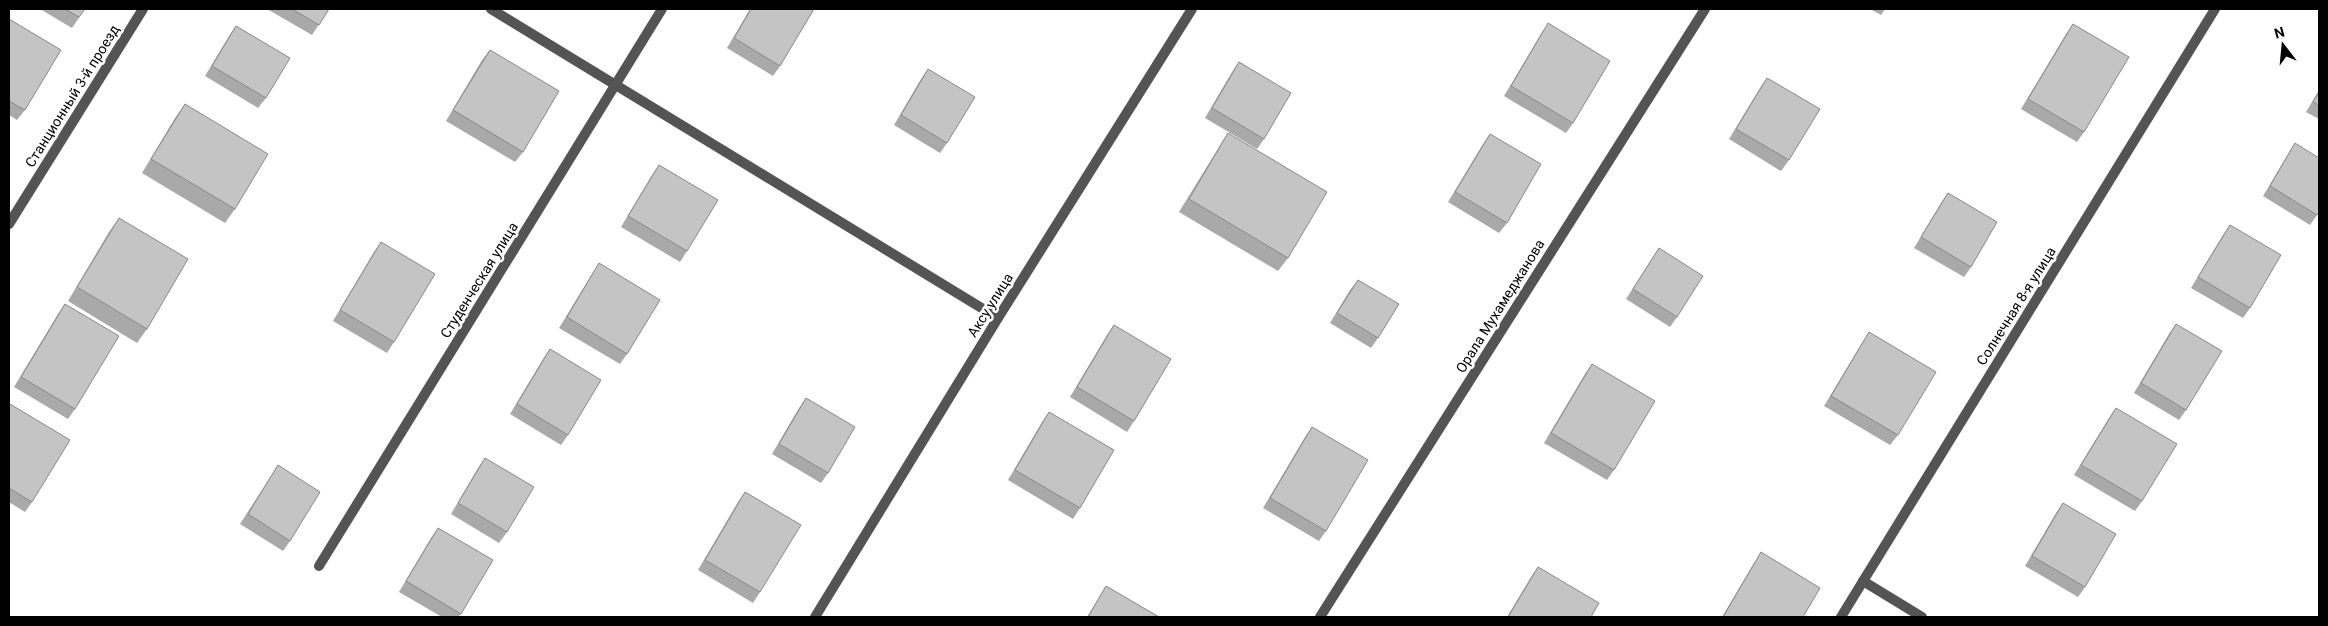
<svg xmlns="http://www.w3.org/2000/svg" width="2328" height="626" viewBox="0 0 2328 626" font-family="Roboto,sans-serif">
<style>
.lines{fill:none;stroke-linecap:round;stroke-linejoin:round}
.lane{stroke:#545454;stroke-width:10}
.street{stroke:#545454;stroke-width:10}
.wall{fill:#a9a9a9}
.building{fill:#c4c4c4;stroke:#898989}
.labels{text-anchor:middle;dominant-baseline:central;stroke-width:5;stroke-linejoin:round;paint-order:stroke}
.street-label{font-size:14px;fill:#000;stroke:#fff}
</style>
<rect width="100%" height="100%" fill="#fff"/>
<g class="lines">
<path class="lane" d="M 491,9 L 998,318"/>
<g class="street">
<path d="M 9,224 L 143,9"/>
<path d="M 319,566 L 662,9"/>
<path d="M 1863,581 L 1922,617"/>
<path d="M 815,617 L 998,318 L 1192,9"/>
<path d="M 1320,617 L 1705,9"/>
<path d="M 1841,617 L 2215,9"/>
</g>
</g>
<g class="wall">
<path d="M 40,9 L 85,9 L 72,28 Z"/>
<path d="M 267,9 L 329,9 L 312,35 Z"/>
<path d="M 750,9 L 814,9 L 780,66 L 773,76 L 727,48 Z"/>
<path d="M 1870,9 L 1885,9 L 1881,15 Z"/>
<path d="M 9,19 L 25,110 L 17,120 L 9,115 Z"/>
<path d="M 1548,23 L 1573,123 L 1566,133 L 1504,96 L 1541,34 Z"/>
<path d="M 2073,24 L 2084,132 L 2077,142 L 2021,109 L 2066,34 Z"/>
<path d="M 236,26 L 266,98 L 258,108 L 205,76 L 229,36 Z"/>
<path d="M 490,50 L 523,152 L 515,162 L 446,121 L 482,60 Z"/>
<path d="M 1239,62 L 1264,139 L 1257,149 L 1205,118 L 1232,72 Z"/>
<path d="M 928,69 L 947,143 L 940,153 L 894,125 L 921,79 Z"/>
<path d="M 1767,78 L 1789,160 L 1781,171 L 1729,139 L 1760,88 Z"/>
<path d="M 2319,90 L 2319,119 L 2306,112 Z"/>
<path d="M 185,104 L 235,209 L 225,223 L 142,173 L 175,118 Z"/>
<path d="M 1228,133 L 1288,258 L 1278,271 L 1179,212 L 1219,147 Z"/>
<path d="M 1490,134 L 1507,223 L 1499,233 L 1448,202 L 1483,144 Z"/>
<path d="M 2295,143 L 2319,212 L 2310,225 L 2263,196 L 2288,154 Z"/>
<path d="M 659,165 L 687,251 L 680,262 L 621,227 L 652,175 Z"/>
<path d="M 1948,193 L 1971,267 L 1964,277 L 1914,248 L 1941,203 Z"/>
<path d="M 119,218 L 147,329 L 137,343 L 68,301 L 109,232 Z"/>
<path d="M 2230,225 L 2250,308 L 2243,318 L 2191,288 L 2223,235 Z"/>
<path d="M 381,242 L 394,342 L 387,353 L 333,321 L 374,252 Z"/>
<path d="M 1659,248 L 1677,317 L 1670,327 L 1626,299 Z"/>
<path d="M 599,263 L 627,354 L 620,364 L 559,328 L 592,274 Z"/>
<path d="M 1358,280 L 1378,338 L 1371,348 L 1330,323 L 1350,290 Z"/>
<path d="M 65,304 L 75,409 L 68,419 L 14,387 L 58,314 Z"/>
<path d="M 2176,324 L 2186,410 L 2179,420 L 2134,393 L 2169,334 Z"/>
<path d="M 1114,325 L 1134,421 L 1127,432 L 1070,397 L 1107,335 Z"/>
<path d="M 1869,332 L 1898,435 L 1890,445 L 1824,406 L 1862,343 Z"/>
<path d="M 550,349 L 568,435 L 561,445 L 510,414 L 543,359 Z"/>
<path d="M 1592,364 L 1614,470 L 1607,480 L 1544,443 L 1585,374 Z"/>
<path d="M 806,398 L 828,473 L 821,483 L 772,454 L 799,408 Z"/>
<path d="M 9,405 L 32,502 L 25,512 L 9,502 Z"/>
<path d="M 2116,408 L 2142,501 L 2135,511 L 2074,475 L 2109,418 Z"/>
<path d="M 1049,412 L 1080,508 L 1073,519 L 1008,480 L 1042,422 Z"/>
<path d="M 1312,427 L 1326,531 L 1319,541 L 1263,508 L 1305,437 Z"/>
<path d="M 485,458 L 507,532 L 499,543 L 451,514 L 478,468 Z"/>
<path d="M 278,465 L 290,541 L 283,551 L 240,524 Z"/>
<path d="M 745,492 L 760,592 L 753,603 L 698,570 L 738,502 Z"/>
<path d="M 2063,503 L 2085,587 L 2078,597 L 2025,566 L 2056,513 Z"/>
<path d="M 438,528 L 461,614 L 458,617 L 442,617 L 399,592 L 431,538 Z"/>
<path d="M 1761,552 L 1803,617 L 1722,617 L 1754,563 Z"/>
<path d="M 1538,567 L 1591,617 L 1507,617 L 1531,577 Z"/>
<path d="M 1106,586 L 1159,617 L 1087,617 Z"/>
</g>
<g class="building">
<path d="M 65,9 L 85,9 L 79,17 Z"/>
<path d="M 292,9 L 329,9 L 319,25 Z"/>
<path d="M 751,9 L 814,9 L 780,66 L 734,38 Z"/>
<path d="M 9,19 L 61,50 L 25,110 L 9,101 Z"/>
<path d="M 1548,23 L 1610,61 L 1573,123 L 1511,86 Z"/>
<path d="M 2073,24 L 2129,57 L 2084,132 L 2028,99 Z"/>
<path d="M 236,26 L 290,58 L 266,98 L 212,66 Z"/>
<path d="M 490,50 L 559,91 L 523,152 L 453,110 Z"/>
<path d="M 1239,62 L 1291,93 L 1264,139 L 1212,108 Z"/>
<path d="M 928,69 L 975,97 L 947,143 L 901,115 Z"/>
<path d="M 1767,78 L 1820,109 L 1789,160 L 1736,129 Z"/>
<path d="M 2319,92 L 2319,105 L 2313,102 Z"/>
<path d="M 185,104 L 268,154 L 235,209 L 151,159 Z"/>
<path d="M 1228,133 L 1327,192 L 1288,258 L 1189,199 Z"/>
<path d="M 1490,134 L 1541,164 L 1507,223 L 1455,192 Z"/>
<path d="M 2295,143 L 2319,158 L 2319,212 L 2317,215 L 2270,186 Z"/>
<path d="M 659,165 L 718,200 L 687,251 L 628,216 Z"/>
<path d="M 1948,193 L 1997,222 L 1971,267 L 1921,237 Z"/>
<path d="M 119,218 L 188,259 L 147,329 L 77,287 Z"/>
<path d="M 2230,225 L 2281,255 L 2250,308 L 2198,277 Z"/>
<path d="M 381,242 L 435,274 L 394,342 L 340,310 Z"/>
<path d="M 1659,248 L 1703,276 L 1677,317 L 1633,289 Z"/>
<path d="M 599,263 L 660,300 L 627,354 L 567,317 Z"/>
<path d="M 1358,280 L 1399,304 L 1378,338 L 1337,313 Z"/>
<path d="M 65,304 L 119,336 L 75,409 L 21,377 Z"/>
<path d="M 2176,324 L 2222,351 L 2186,410 L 2141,383 Z"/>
<path d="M 1114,325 L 1171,359 L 1134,421 L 1077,387 Z"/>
<path d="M 1869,332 L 1936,372 L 1898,435 L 1831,396 Z"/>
<path d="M 550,349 L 601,380 L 568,435 L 517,404 Z"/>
<path d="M 1592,364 L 1655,401 L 1614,470 L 1551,433 Z"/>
<path d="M 806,398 L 855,427 L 828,473 L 779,444 Z"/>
<path d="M 10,404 L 70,440 L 32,502 L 9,488 L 9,406 Z"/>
<path d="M 2116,408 L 2177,444 L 2142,501 L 2081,465 Z"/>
<path d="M 1049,412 L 1114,450 L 1080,508 L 1015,470 Z"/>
<path d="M 1312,427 L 1368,460 L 1326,531 L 1270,498 Z"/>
<path d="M 485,458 L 534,487 L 507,532 L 458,503 Z"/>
<path d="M 278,465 L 320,492 L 290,541 L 248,514 Z"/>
<path d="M 745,492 L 801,525 L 760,592 L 705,560 Z"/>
<path d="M 2063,503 L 2116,534 L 2085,587 L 2032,556 Z"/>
<path d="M 438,528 L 493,560 L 461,614 L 406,581 Z"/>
<path d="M 1761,552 L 1820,588 L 1803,617 L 1723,617 Z"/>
<path d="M 1538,567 L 1599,603 L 1591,617 L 1508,617 Z"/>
<path d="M 1106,586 L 1159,617 L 1088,617 Z"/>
</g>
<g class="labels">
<g class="street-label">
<text transform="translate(72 96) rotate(-58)">Станционный 3-й проезд</text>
<text transform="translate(479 280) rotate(-58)">Студенческая улица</text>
<text transform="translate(990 305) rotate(-58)">Аксу улица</text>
<text transform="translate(1500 306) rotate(-58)">Орала Мухамеджанова</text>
<text transform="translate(2016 306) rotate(-58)">Солнечная 8-я улица</text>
</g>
</g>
<rect width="2328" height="626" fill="none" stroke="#000000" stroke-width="20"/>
<g transform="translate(2283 45) rotate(344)" stroke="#ffffff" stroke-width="4" paint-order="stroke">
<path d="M0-4L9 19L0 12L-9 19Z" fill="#000000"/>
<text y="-8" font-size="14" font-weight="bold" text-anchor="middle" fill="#000000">N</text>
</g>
</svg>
